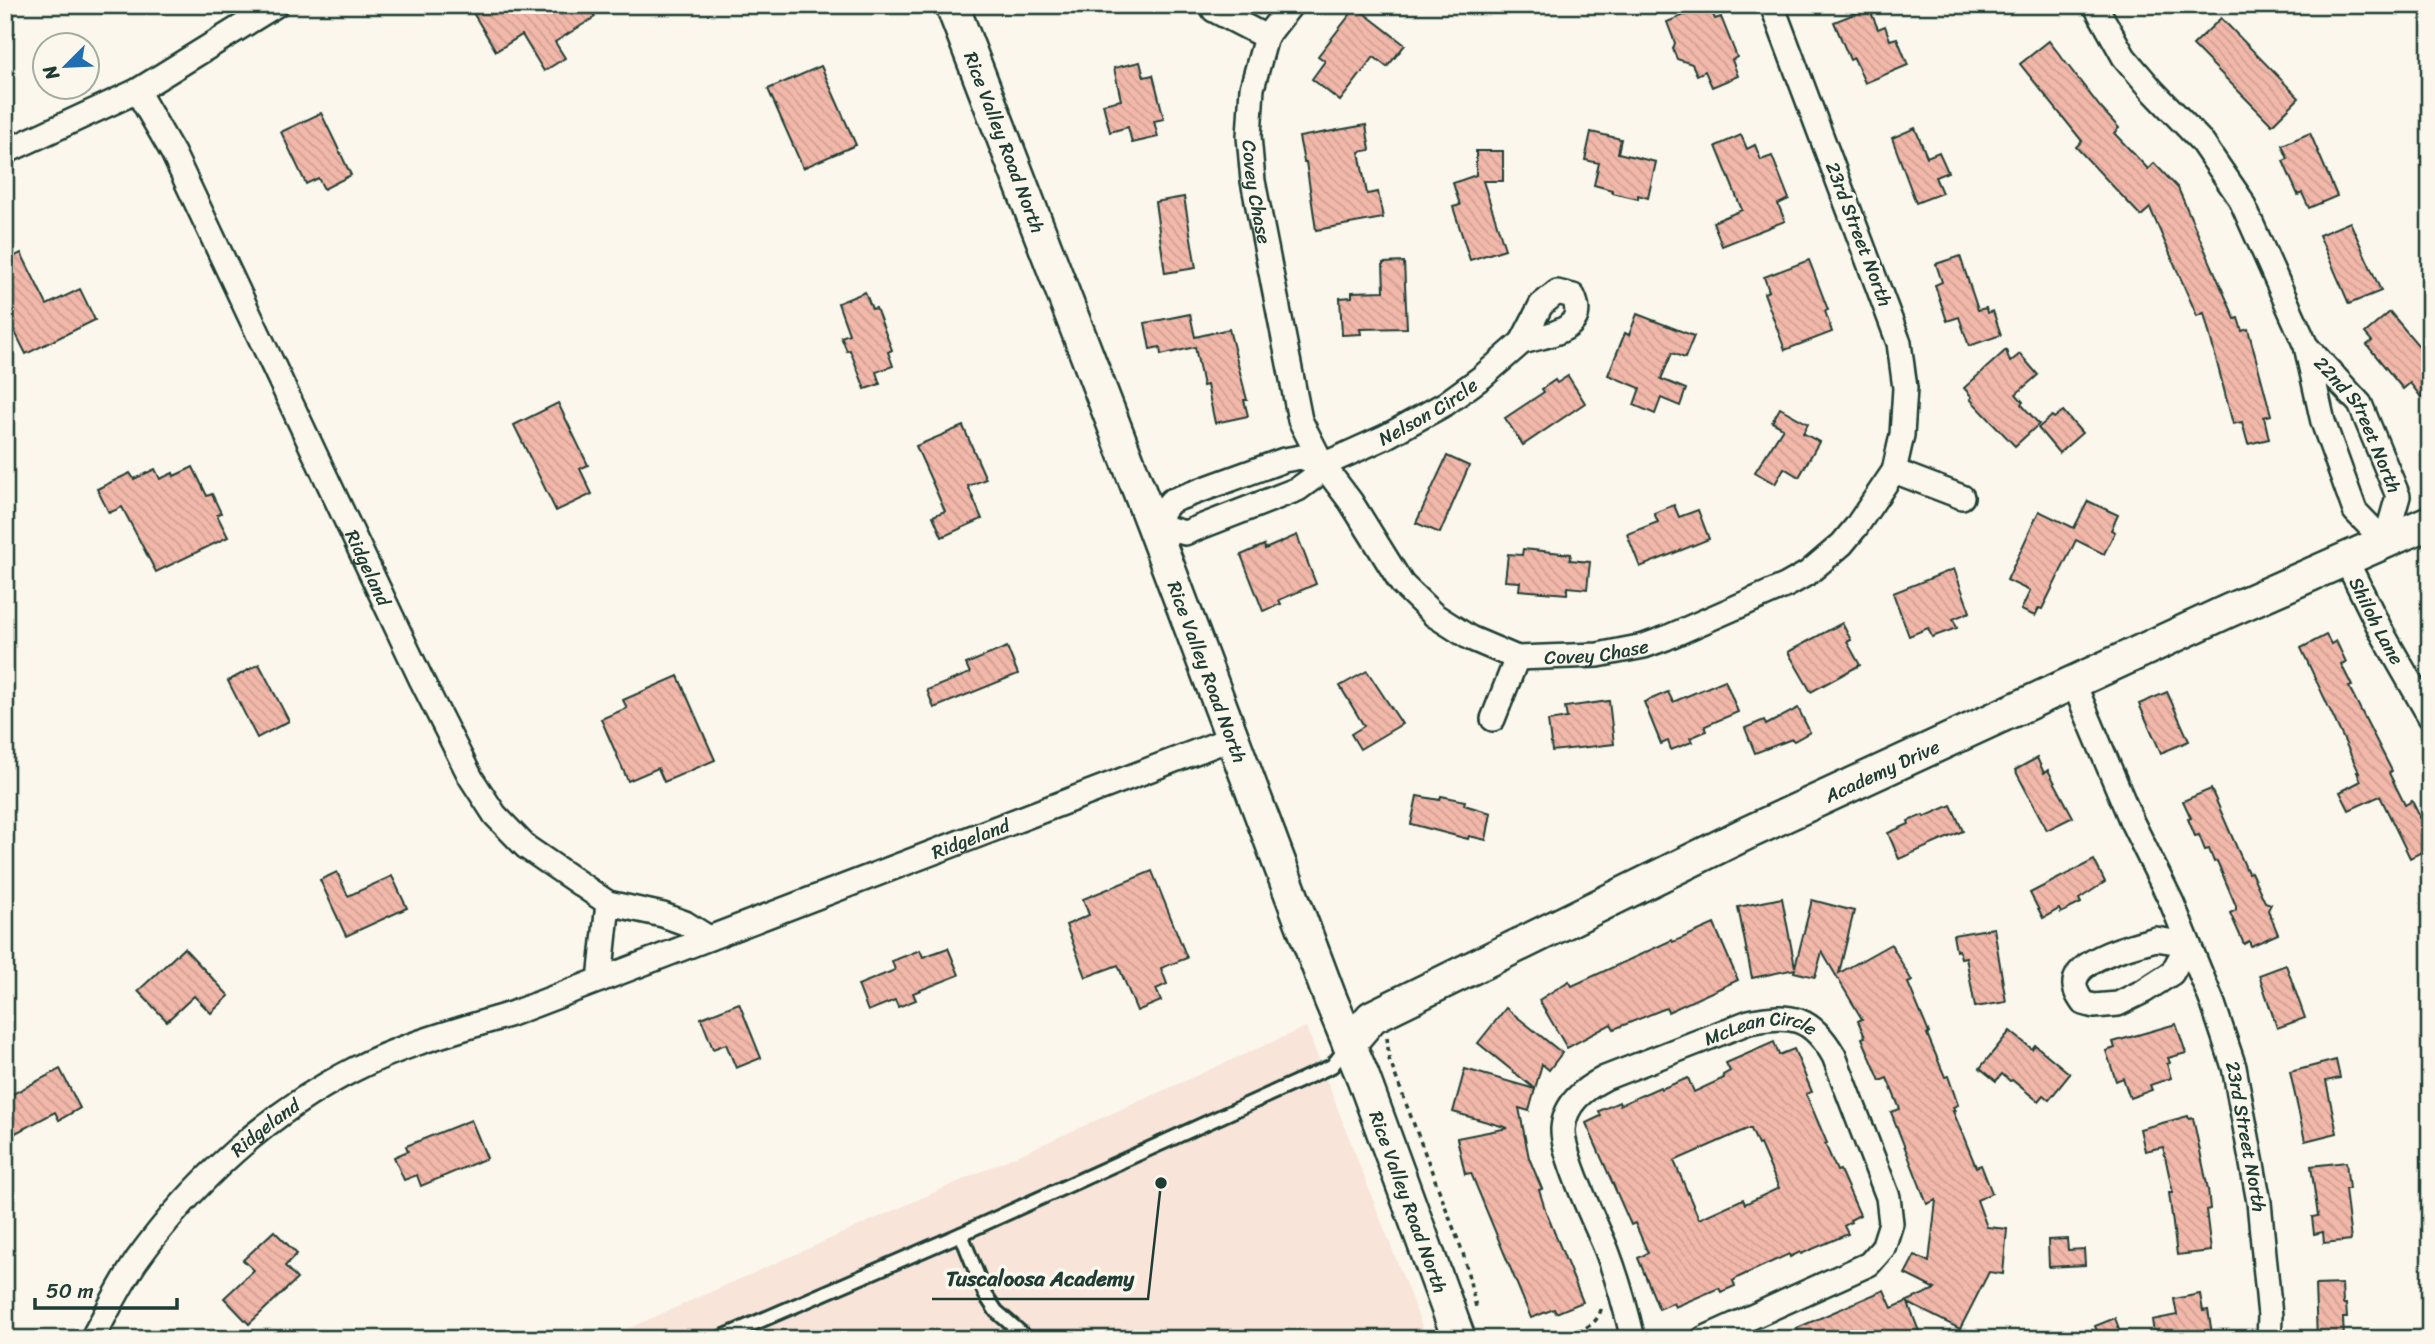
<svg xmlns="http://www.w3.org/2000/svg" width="2435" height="1344" viewBox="0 0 2435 1344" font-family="Sriracha,sans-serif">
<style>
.built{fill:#f8e4d8}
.building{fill:url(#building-back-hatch);stroke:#1f3d34;stroke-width:2;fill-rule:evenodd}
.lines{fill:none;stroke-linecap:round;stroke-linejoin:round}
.lane-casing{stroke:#1f3d34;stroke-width:18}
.street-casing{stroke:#1f3d34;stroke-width:28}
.secondary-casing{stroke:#1f3d34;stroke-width:37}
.path{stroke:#1f3d34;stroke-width:3.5;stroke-dasharray:5 5;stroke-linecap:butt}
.lane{stroke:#fbf7ec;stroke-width:12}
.street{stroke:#fbf7ec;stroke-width:23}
.secondary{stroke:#fbf7ec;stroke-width:32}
.labels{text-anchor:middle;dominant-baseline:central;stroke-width:7;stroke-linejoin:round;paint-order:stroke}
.street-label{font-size:19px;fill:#1f3d34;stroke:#fbf7ec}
.leader{fill:none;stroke:#1f3d34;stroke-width:2.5}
.callout-dot{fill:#1f3d34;stroke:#fbf7ec;stroke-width:2.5}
.callout-label{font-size:21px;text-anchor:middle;font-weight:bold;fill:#1f3d34;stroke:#fbf7ec;stroke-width:7;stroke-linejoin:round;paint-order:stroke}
</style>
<defs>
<pattern id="building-back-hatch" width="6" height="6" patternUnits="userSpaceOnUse" patternTransform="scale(1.75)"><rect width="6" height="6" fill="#f2b8aa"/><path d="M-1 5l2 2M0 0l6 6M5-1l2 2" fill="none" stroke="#cf9f93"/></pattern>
</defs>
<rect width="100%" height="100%" fill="#fbf7ec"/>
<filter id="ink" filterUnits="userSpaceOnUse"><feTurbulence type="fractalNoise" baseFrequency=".0143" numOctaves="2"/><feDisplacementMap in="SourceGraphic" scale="14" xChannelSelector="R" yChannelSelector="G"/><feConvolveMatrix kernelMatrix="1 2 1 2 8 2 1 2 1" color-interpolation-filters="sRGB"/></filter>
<g filter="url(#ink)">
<path class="built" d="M 1306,1027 L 1427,1339 L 605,1339 Z"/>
<g class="building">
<path d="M 482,5 L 499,5 L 503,13 L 515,5 L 588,5 L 595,17 L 555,42 L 565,58 L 544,71 L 522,35 L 496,51 L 472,11 Z"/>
<path d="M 1709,5 L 1715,19 L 1721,17 L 1737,57 L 1732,60 L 1738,76 L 1712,87 L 1705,71 L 1697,75 L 1692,64 L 1677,59 L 1673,49 L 1675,43 L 1667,22 Z"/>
<path d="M 1356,7 L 1405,45 L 1387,67 L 1374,57 L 1340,101 L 1312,79 L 1325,61 L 1318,56 Z"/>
<path d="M 1869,8 L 1878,29 L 1885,26 L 1890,40 L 1897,38 L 1908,65 L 1865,83 L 1854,58 L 1850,60 L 1834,22 Z"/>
<path d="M 2221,18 L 2299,98 L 2272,125 L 2193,45 Z"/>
<path d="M 2049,41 L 2100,107 L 2119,128 L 2114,133 L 2148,169 L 2154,163 L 2178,188 L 2235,319 L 2238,318 L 2242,331 L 2248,329 L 2271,415 L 2264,417 L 2269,439 L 2248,444 L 2242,422 L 2233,424 L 2204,313 L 2197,316 L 2150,208 L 2141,216 L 2076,147 L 2082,141 L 2020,64 Z"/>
<path d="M 1140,62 L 1144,77 L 1153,75 L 1164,119 L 1154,121 L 1158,137 L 1132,143 L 1128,127 L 1110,132 L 1103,104 L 1121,100 L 1114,68 Z"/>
<path d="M 821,66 L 856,145 L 803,168 L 768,89 Z"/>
<path d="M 321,113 L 351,175 L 324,189 L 318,178 L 306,184 L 281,132 Z"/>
<path d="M 1366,125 L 1370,150 L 1359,152 L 1367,194 L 1378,192 L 1383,218 L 1316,230 L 1306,162 L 1304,162 L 1299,137 Z"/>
<path d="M 1915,128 L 1927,157 L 1939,152 L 1948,172 L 1935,177 L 1942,193 L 1916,203 L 1892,138 Z"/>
<path d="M 1591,132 L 1621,139 L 1618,153 L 1656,162 L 1648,198 L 1638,195 L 1638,199 L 1612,193 L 1612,190 L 1594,185 L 1599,163 L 1585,160 Z"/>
<path d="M 2310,133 L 2337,196 L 2309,208 L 2302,193 L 2298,195 L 2283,161 L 2288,159 L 2282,145 Z"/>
<path d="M 1741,135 L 1747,149 L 1755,145 L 1761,160 L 1772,156 L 1789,199 L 1778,204 L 1785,221 L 1722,246 L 1713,222 L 1742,210 L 1716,146 Z"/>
<path d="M 1476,151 L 1503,151 L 1503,181 L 1483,181 L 1505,249 L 1470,260 L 1453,207 L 1460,205 L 1453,183 L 1476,175 Z"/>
<path d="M 1184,197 L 1196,268 L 1165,273 L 1155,202 Z"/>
<path d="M 2350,222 L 2381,291 L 2349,304 L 2319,235 Z"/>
<path d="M 21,253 L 47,305 L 80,289 L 95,320 L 26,354 L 5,312 L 5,261 Z"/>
<path d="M 1960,256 L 1978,310 L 1986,308 L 1987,313 L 1993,311 L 2001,335 L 1969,346 L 1959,317 L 1947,321 L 1935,285 L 1942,282 L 1936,264 Z"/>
<path d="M 1809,260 L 1828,310 L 1825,311 L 1832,332 L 1785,350 L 1764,293 L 1769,291 L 1764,277 Z"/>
<path d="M 1404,262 L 1407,328 L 1360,329 L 1361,334 L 1342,335 L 1340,298 L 1352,297 L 1352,292 L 1384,291 L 1383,263 Z"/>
<path d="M 865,292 L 872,309 L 876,308 L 892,350 L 888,352 L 893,366 L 876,372 L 880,384 L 865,389 L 850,350 L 847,351 L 841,337 L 849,334 L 838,303 Z"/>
<path d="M 2390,312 L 2423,351 L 2422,358 L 2430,367 L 2430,390 L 2421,397 L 2410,383 L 2403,389 L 2367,345 L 2372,341 L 2365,333 Z"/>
<path d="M 1190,314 L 1195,337 L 1229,329 L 1247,400 L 1244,400 L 1248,416 L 1215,423 L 1207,385 L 1203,386 L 1195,347 L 1161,355 L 1160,347 L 1150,349 L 1145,323 Z"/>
<path d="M 1637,314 L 1694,336 L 1685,358 L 1672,353 L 1661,379 L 1686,389 L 1680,406 L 1661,398 L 1655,414 L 1634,405 L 1640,388 L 1608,375 L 1625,333 L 1629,335 Z"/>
<path d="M 2006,350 L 2010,362 L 2020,354 L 2038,375 L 2016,394 L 2023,402 L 2021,404 L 2039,424 L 2015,446 L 1970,399 L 1972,397 L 1964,388 Z"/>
<path d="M 1568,376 L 1585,403 L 1523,445 L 1505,418 L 1544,392 L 1542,389 L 1555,380 L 1557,383 Z"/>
<path d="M 558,403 L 588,465 L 580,469 L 592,494 L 556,511 L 514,425 Z"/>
<path d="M 1780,408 L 1808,424 L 1803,433 L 1819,442 L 1799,477 L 1784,468 L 1775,484 L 1755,472 L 1783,428 L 1772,422 Z"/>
<path d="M 2063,411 L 2082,433 L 2059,453 L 2038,428 L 2052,416 L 2054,418 Z"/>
<path d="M 963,426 L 986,479 L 968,486 L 982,519 L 942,537 L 933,516 L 945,511 L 916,446 Z"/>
<path d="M 1447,456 L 1469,466 L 1440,533 L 1416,523 Z"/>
<path d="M 193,467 L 207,496 L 212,494 L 221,513 L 217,515 L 228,537 L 156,572 L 122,507 L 109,513 L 97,489 L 130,473 L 134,479 L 155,469 L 160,479 L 173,473 L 174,476 Z"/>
<path d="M 2088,501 L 2118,515 L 2111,530 L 2115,532 L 2104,554 L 2076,540 L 2042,609 L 2039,608 L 2035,616 L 2021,610 L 2030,591 L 2007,580 L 2039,511 L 2074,528 Z"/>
<path d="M 1674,505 L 1679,517 L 1698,510 L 1709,539 L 1640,567 L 1627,534 L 1658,522 L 1654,513 Z"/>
<path d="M 1297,535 L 1316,584 L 1279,600 L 1281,604 L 1263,611 L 1241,555 L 1264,545 L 1265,549 Z"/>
<path d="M 1523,549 L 1571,554 L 1570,560 L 1590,562 L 1587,589 L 1568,587 L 1567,594 L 1519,590 L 1520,582 L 1505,581 L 1508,554 L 1522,555 Z"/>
<path d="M 1954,569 L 1970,612 L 1953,619 L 1957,628 L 1932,637 L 1928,628 L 1909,636 L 1893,593 Z"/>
<path d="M 1842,623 L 1851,640 L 1847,642 L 1860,665 L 1811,692 L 1788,652 Z"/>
<path d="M 2326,635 L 2331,644 L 2336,641 L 2346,662 L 2341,664 L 2352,686 L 2349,687 L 2392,771 L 2389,773 L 2405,805 L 2412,801 L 2421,819 L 2426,817 L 2430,826 L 2430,848 L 2410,858 L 2380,796 L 2349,810 L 2340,792 L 2361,781 L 2357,772 L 2359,772 L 2301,648 Z"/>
<path d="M 1007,647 L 1018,674 L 934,708 L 927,690 L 970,673 L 966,664 Z"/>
<path d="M 259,664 L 289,721 L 257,738 L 228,681 Z"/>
<path d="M 1367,671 L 1402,724 L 1360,749 L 1351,734 L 1364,726 L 1340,686 Z"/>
<path d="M 678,676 L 715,760 L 664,782 L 658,768 L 628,781 L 601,719 L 627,708 L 623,700 Z"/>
<path d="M 1725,680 L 1738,712 L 1705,726 L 1707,731 L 1690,738 L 1692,742 L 1671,750 L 1668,741 L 1661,744 L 1644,702 L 1668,692 L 1673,702 Z"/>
<path d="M 2167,692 L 2189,741 L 2161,753 L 2139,704 Z"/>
<path d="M 1609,701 L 1614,744 L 1552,751 L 1548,721 L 1567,718 L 1565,707 Z"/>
<path d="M 1798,708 L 1810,732 L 1794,741 L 1792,739 L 1755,753 L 1745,728 L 1764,720 L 1766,725 Z"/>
<path d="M 2037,758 L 2044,773 L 2048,770 L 2073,817 L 2047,830 L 2015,770 Z"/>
<path d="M 2211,789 L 2248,873 L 2251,872 L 2265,902 L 2271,904 L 2268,910 L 2278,934 L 2251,946 L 2249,941 L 2244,944 L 2230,913 L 2236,910 L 2236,906 L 2217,861 L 2214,862 L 2209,849 L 2205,850 L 2199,835 L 2195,836 L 2188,819 L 2191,818 L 2183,801 Z"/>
<path d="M 1417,796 L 1440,800 L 1441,796 L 1465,801 L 1464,805 L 1491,813 L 1486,840 L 1469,836 L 1468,839 L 1411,824 Z"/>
<path d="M 1951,805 L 1963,831 L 1899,859 L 1888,833 L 1909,824 L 1908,821 L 1923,815 L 1924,817 Z"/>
<path d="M 2094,860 L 2105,882 L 2079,899 L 2081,903 L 2061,913 L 2059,909 L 2043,918 L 2030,893 Z"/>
<path d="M 1152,871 L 1187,958 L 1161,968 L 1167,984 L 1156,989 L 1161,1001 L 1137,1011 L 1118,965 L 1086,977 L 1066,925 L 1089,915 L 1083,899 Z"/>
<path d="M 337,872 L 348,896 L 392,876 L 407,908 L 346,936 L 320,880 Z"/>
<path d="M 1782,898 L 1795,967 L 1812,900 L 1854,911 L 1839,973 L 1891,944 L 1912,981 L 1908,983 L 1929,1033 L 1927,1034 L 1945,1077 L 1948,1076 L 1958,1105 L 1953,1107 L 1955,1111 L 1953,1111 L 1976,1167 L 1981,1165 L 1992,1193 L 1977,1200 L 1987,1227 L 2007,1229 L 2003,1274 L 1989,1272 L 1960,1329 L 1908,1303 L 1922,1339 L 1802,1339 L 1797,1328 L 1884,1290 L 1892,1308 L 1935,1289 L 1905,1274 L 1915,1255 L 1929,1262 L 1936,1200 L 1927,1204 L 1891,1112 L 1900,1109 L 1887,1078 L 1880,1081 L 1862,1038 L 1865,1037 L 1858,1021 L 1862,1019 L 1822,952 L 1815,977 L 1794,972 L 1795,969 L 1752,978 L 1738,907 Z"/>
<path d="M 1714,924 L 1738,980 L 1668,1012 L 1666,1008 L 1614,1029 L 1611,1024 L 1567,1048 L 1539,1000 L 1569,981 L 1572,986 L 1672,940 L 1673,942 Z"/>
<path d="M 1994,928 L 2006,1002 L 1975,1007 L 1966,957 L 1961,958 L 1959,950 L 1956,951 L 1953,935 Z"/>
<path d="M 184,948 L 229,996 L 211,1013 L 194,996 L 167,1021 L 138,991 Z"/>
<path d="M 948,948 L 959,975 L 913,993 L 916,1000 L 898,1007 L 895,1000 L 868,1011 L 858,985 L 895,970 L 892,961 L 920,950 L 923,957 Z"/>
<path d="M 2286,965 L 2305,1018 L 2277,1028 L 2259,975 Z"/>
<path d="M 739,1003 L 761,1058 L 736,1068 L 726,1044 L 713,1049 L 701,1018 Z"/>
<path d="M 1506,1008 L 1562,1053 L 1549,1070 L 1542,1064 L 1535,1089 L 1478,1043 Z"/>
<path d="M 2176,1024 L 2186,1053 L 2168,1058 L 2170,1063 L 2167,1064 L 2171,1078 L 2150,1085 L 2152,1090 L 2130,1098 L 2123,1078 L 2116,1081 L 2106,1051 L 2115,1048 L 2113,1042 Z"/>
<path d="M 2010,1031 L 2032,1049 L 2035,1045 L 2070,1074 L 2049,1100 L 2043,1095 L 2038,1101 L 2012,1080 L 2010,1081 L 2002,1074 L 1996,1081 L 1980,1068 Z"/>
<path d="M 1774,1042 L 1779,1055 L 1794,1049 L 1812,1092 L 1806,1094 L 1827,1143 L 1825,1144 L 1837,1171 L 1840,1170 L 1860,1215 L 1850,1220 L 1851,1222 L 1844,1226 L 1848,1234 L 1801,1254 L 1800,1252 L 1790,1257 L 1789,1254 L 1739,1277 L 1733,1281 L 1735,1286 L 1721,1292 L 1719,1288 L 1675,1307 L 1673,1303 L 1659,1309 L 1638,1258 L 1648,1253 L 1635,1223 L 1631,1225 L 1586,1123 L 1601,1116 L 1599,1111 L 1619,1102 L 1620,1105 L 1660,1087 L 1661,1089 L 1688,1078 L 1694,1092 L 1724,1078 L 1723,1075 L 1730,1071 L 1726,1063 ZM 1747,1129 L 1751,1129 L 1758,1145 L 1760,1144 L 1779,1188 L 1745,1204 L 1743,1199 L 1699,1219 L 1674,1161 Z"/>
<path d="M 2336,1060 L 2340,1078 L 2326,1081 L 2337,1133 L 2305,1141 L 2290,1072 Z"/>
<path d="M 60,1069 L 80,1108 L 59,1120 L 55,1112 L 10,1136 L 5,1127 L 5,1098 Z"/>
<path d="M 1465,1069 L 1535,1089 L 1529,1111 L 1519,1108 L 1529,1158 L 1542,1189 L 1539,1190 L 1546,1212 L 1583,1302 L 1556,1313 L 1554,1309 L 1531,1318 L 1471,1173 L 1465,1174 L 1457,1138 L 1508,1128 L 1453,1112 Z"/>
<path d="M 2188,1116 L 2189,1119 L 2193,1118 L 2208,1189 L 2210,1209 L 2206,1210 L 2211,1251 L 2177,1255 L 2169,1193 L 2173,1193 L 2163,1147 L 2145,1151 L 2140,1129 Z"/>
<path d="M 471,1120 L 487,1158 L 421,1186 L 417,1175 L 404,1180 L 394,1157 L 408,1151 L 406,1146 Z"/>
<path d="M 2346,1162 L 2349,1189 L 2345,1189 L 2351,1240 L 2324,1243 L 2323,1232 L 2314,1234 L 2312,1217 L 2318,1216 L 2311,1166 Z"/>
<path d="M 274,1231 L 297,1254 L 285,1266 L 297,1279 L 249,1324 L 224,1298 L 254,1270 L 243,1260 Z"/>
<path d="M 2067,1239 L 2068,1250 L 2084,1249 L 2085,1265 L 2049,1267 L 2048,1240 Z"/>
<path d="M 2342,1284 L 2343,1304 L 2346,1304 L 2347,1318 L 2343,1318 L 2344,1339 L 2317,1339 L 2315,1285 Z"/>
<path d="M 2200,1294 L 2203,1311 L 2208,1310 L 2213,1339 L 2155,1339 L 2152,1320 L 2177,1315 L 2174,1299 Z"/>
<path d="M 2115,1318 L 2123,1339 L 2100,1339 L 2095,1326 Z"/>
</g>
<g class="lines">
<defs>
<g id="lane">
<path d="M 961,1234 L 985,1294 L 996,1311 L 1028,1339"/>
<path d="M 718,1339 L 961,1234 L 1332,1066 L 1347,1047"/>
</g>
<g id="street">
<path id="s1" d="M 1291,5 L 1266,37 L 1252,88 L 1249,136 L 1253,181 L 1300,420 L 1323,465 L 1351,502 L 1402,584 L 1434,615 L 1470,638 L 1517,658 L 1598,655 L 1644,646 L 1666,638 L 1787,585 L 1808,573 L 1842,544 L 1856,527 L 1894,471 L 1902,435 L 1905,388 L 1899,343 L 1772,5"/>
<path d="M 2095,5 L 2124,57 L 2153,91 L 2201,141 L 2240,198 L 2306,346 L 2323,422 L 2355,511 L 2385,542"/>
<path d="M 1214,10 L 1266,37"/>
<path id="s2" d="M 137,91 L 173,153 L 421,679 L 471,778 L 495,815 L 526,847 L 608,903 L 663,915 L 685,923 L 709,938"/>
<path d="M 5,152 L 137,91 L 276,5"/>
<path d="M 1557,292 L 1573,296 C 1590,331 1546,335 1522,342 L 1541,305 Z"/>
<path id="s3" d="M 2308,348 L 2360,404 L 2398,496 L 2385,542"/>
<path id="s4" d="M 1323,465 L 1301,457 L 1284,460 L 1171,501 L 1152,524 L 1185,533 L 1298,489 L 1313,478 L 1323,465 L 1385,437 L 1445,404 L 1482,377 L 1522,342"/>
<path d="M 1894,471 L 1962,497"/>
<path id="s5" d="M 2346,560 L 2381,631 L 2430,717"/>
<path id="s6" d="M 2074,684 L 2132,822 L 2172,903 L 2213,1004 L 2234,1067 L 2259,1202 L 2270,1316 L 2269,1339"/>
<path d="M 1493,719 L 1517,658"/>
<path d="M 2156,939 L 2188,944 L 2172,973 L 2144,991 L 2118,1004 L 2094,1006 L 2083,1003 C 2079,997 2074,990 2075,982 C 2078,958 2136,944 2156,939 Z"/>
<path d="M 600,980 L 608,903"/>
<path id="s7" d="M 92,1339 C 107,1312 120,1285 137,1260 C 193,1182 269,1112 355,1069 C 404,1044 459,1030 511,1014 L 1232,738"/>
<path id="s8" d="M 1633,1339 C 1626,1309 1618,1280 1607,1251 C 1596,1224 1562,1155 1563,1129 C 1565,1103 1584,1089 1605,1078 L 1749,1022 C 1791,1013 1812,1017 1834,1056 L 1888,1197 L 1891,1223 L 1883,1248 L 1869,1264 L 1703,1339"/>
</g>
<g id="secondary">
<path id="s9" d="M 952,5 L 1152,524 L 1330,998 L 1363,1077 L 1459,1339"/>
<path id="s10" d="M 1349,1044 L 1372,1017 L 1747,833 L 2228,611 L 2430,522"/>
</g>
</defs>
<use href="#lane" class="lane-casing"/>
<use href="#street" class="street-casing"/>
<use href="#secondary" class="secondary-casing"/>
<g class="path">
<path d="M 1387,1037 L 1389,1059 L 1463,1253 L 1477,1311"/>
<path d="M 1576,1339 L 1574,1332 C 1590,1327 1599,1322 1602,1305"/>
</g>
<use href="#lane" class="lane"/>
<use href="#street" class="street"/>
<use href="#secondary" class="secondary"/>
</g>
</g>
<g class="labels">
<g class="street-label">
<text stroke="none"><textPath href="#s9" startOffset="147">Rice Valley Road North</textPath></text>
<text stroke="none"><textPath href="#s1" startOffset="198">Covey Chase</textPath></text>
<text transform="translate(1859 234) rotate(69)">23rd Street North</text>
<text stroke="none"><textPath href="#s4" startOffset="499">Nelson Circle</textPath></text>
<text stroke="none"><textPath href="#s3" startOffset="93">22nd Street North</textPath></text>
<text stroke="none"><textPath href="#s2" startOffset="530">Ridgeland</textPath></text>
<text stroke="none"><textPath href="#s5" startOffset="68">Shiloh Lane</textPath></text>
<text stroke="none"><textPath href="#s1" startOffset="842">Covey Chase</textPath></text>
<text stroke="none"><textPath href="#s9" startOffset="714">Rice Valley Road North</textPath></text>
<text stroke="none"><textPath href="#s10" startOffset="602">Academy Drive</textPath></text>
<text stroke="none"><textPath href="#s7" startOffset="1041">Ridgeland</textPath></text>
<text stroke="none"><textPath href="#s8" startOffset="457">McLean Circle</textPath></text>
<text stroke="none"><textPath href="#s7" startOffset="276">Ridgeland</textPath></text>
<text stroke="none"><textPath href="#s6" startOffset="486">23rd Street North</textPath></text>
<text stroke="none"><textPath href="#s9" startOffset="1281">Rice Valley Road North</textPath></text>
</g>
</g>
<path class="leader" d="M1161 1183L1148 1299H932"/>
<circle class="callout-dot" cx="1161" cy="1183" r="7"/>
<g class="callout-label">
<text x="1040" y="1286">Tuscaloosa Academy</text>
</g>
<rect width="2435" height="1344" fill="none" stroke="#fbf7ec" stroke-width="28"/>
<rect x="14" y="14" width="2407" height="1316" fill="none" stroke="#1f3d34" stroke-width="2.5" filter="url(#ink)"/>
<g transform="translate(66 66) rotate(246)"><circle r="33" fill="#fbf7ec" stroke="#a3ada2" stroke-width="2"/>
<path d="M0-5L12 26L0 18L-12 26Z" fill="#1f6fb2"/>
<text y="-10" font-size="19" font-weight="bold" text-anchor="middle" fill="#1f3d34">N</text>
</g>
<path d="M35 1298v10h142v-10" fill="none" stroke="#1f3d34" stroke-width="3.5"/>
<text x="46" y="1298" font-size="21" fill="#1f3d34" stroke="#fbf7ec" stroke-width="5" paint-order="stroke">50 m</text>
</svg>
